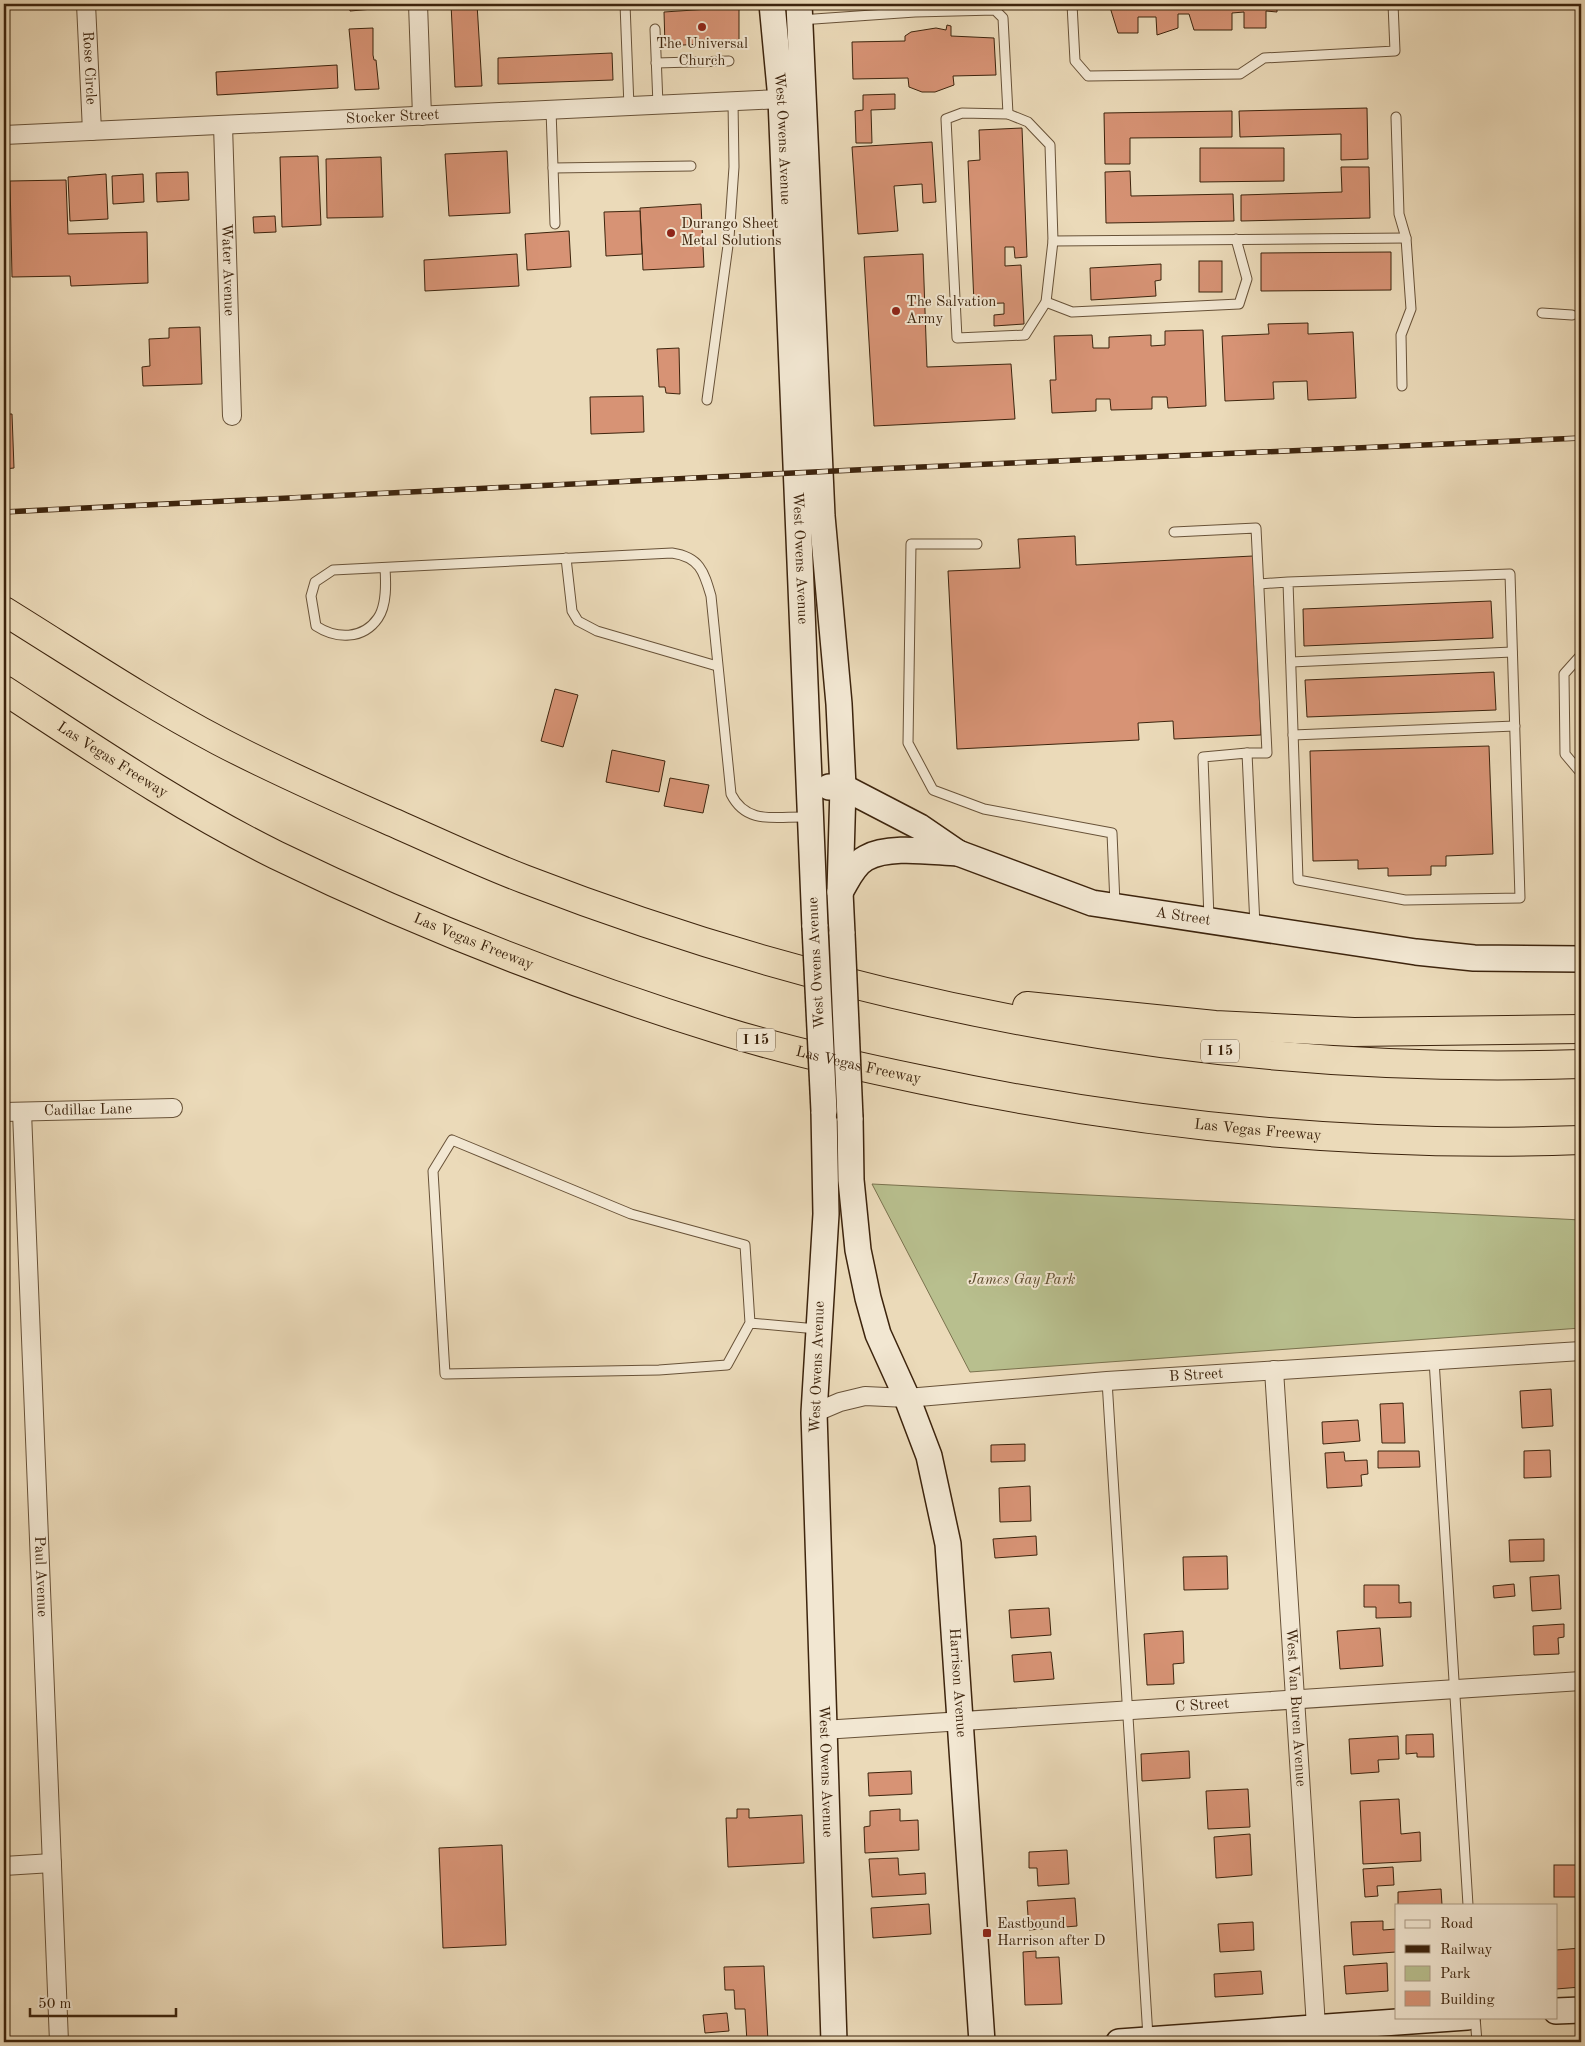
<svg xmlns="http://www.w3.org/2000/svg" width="1585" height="2046" viewBox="0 0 1585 2046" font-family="'Old Standard TT',serif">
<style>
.green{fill:#b8bf8e;stroke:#7a724e}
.building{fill:#d79375;stroke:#3d240d}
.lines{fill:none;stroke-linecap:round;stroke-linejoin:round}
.lane-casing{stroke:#685238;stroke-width:11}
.street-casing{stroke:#685238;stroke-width:20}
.secondary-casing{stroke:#3d240d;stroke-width:28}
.highway-casing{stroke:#3d240d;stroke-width:30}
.lane{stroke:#f2e7d2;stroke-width:9}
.street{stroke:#f2e7d2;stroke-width:18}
.secondary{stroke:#f2e7d2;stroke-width:25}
.highway{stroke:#ebdab9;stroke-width:28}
.rail-casing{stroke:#3d240d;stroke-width:5.5}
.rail{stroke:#f2e7d2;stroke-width:4;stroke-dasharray:11;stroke-linecap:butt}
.secondary-bridge-casing{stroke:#3d240d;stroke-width:28;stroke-linecap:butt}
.secondary-bridge{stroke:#f2e7d2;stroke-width:25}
.poi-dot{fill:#8f2418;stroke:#f2e7d2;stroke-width:2}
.labels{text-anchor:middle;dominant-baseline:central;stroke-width:4;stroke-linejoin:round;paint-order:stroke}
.shield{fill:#f2e7d2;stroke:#735e48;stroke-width:1}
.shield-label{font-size:14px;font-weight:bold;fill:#3d240d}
.poi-label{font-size:15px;fill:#3d240d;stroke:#f2e7d2;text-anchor:start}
.street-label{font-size:15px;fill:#3d240d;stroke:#f2e7d2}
.park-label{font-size:15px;font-style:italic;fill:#5c4b2d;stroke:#f2e7d2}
</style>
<rect width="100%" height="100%" fill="#ebdab9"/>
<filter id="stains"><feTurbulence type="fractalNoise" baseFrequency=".004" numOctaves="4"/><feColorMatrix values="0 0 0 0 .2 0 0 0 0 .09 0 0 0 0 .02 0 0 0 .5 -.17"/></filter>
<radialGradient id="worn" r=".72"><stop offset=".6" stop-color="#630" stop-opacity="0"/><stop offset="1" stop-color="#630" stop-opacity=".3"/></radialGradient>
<path class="green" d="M 872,1184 L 1581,1220 L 1581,1328 L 970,1372 Z"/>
<g class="building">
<path d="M 349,4 L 373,4 L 373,9 L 350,11 Z"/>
<path d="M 451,4 L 477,4 L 482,86 L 455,87 Z"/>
<path d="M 1109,4 L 1277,4 L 1277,12 L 1266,11 L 1266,28 L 1244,28 L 1244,12 L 1232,13 L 1232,30 L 1194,30 L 1189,14 L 1178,14 L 1178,28 L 1157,35 L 1156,17 L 1138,17 L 1138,33 L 1118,33 Z"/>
<path d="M 739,7 L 739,42 L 665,46 L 664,12 Z"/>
<path d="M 947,25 L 951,26 L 951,36 L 994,38 L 996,75 L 953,76 L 954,85 L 935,92 L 922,92 L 909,87 L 908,78 L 853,79 L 852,42 L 905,41 L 905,36 L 911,32 L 936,28 L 946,30 Z"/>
<path d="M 373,28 L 373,55 L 374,60 L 376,60 L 379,89 L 355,90 L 349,29 Z"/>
<path d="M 612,53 L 613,80 L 498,84 L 498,58 Z"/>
<path d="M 337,65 L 338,88 L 217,95 L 216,72 Z"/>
<path d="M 895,94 L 895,109 L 871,110 L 872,143 L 856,143 L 855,111 L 863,110 L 863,95 Z"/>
<path d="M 1367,108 L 1368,159 L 1341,160 L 1341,134 L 1240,137 L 1239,111 Z"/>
<path d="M 1232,111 L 1232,137 L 1130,138 L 1130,164 L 1105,164 L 1104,113 Z"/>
<path d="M 1022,128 L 1027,257 L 1015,258 L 1014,247 L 1005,247 L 1005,266 L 1021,265 L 1024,324 L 994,326 L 994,315 L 1004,314 L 1004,303 L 974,304 L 968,161 L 980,160 L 979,130 Z"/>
<path d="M 932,142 L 936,202 L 923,203 L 922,184 L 894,186 L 898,231 L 858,234 L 852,147 Z"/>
<path d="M 1200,148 L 1284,148 L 1284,181 L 1200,182 Z"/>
<path d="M 507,151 L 510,213 L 449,216 L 445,154 Z"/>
<path d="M 318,156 L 321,225 L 282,227 L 280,157 Z"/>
<path d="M 381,157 L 383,217 L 327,218 L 326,159 Z"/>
<path d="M 1341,167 L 1369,167 L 1370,218 L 1241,221 L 1241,195 L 1342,192 Z"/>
<path d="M 1130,171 L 1131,196 L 1233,194 L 1234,221 L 1106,223 L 1105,172 Z"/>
<path d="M 188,172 L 189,200 L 157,202 L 156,173 Z"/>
<path d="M 106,174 L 108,219 L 70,221 L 68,177 Z"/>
<path d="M 143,174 L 144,202 L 113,204 L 112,176 Z"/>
<path d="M 66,180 L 68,234 L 147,232 L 148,283 L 71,286 L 70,276 L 12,277 L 10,181 Z"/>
<path d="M 701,204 L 704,267 L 643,270 L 640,208 Z"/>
<path d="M 640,211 L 642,254 L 606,256 L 604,212 Z"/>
<path d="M 275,216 L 276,232 L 254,233 L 253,217 Z"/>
<path d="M 569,231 L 571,267 L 527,270 L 525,234 Z"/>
<path d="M 1391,252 L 1391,290 L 1261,291 L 1261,253 Z"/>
<path d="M 517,254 L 519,286 L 425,291 L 424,260 Z"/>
<path d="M 923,254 L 927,367 L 1011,364 L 1015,419 L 874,426 L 864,257 Z"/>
<rect x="1199" y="261" width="23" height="31"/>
<path d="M 1161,264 L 1161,280 L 1155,281 L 1156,296 L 1091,300 L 1090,268 Z"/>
<path d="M 1308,323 L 1308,334 L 1353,332 L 1356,398 L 1308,400 L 1307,381 L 1273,382 L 1274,399 L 1225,401 L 1222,336 L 1269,334 L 1268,324 Z"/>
<path d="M 200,327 L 202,384 L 143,386 L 142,367 L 150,366 L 149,339 L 169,338 L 169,328 Z"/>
<path d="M 1203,330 L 1206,406 L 1168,408 L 1167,397 L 1152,397 L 1152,409 L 1111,410 L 1110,399 L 1096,399 L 1096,411 L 1052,413 L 1050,380 L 1056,380 L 1054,336 L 1092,335 L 1093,348 L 1109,348 L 1109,337 L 1151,335 L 1151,346 L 1165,345 L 1165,331 Z"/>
<path d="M 679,348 L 680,394 L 666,393 L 665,387 L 659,387 L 657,349 Z"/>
<path d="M 643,396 L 644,432 L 591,434 L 590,397 Z"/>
<path d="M 4,414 L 12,414 L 14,468 L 4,469 Z"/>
<path d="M 1075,536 L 1076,565 L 1253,556 L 1261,735 L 1174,739 L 1173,721 L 1138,723 L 1139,740 L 957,749 L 948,571 L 1020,568 L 1018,539 Z"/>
<path d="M 1491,601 L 1493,638 L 1304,646 L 1303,609 Z"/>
<path d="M 1494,672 L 1496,710 L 1307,717 L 1305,680 Z"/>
<path d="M 555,689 L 578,695 L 563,747 L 541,741 Z"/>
<path d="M 1489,746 L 1493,854 L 1446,856 L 1446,866 L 1431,866 L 1431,875 L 1388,876 L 1388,868 L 1358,869 L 1358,860 L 1313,861 L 1310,751 Z"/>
<path d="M 612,750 L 665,761 L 659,792 L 606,782 Z"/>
<path d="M 670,778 L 709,785 L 703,813 L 664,806 Z"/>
<path d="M 1551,1389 L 1553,1426 L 1522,1428 L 1520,1391 Z"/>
<path d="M 1403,1403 L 1405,1443 L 1382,1443 L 1380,1404 Z"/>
<path d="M 1358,1420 L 1360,1441 L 1323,1444 L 1322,1422 Z"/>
<path d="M 1025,1444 L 1025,1461 L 991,1462 L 991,1445 Z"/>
<path d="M 1550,1450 L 1551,1477 L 1524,1478 L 1524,1451 Z"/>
<path d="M 1378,1451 L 1419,1451 L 1420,1467 L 1378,1468 Z"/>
<path d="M 1344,1452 L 1345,1461 L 1367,1460 L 1368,1474 L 1361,1475 L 1362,1486 L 1327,1488 L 1325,1453 Z"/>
<path d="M 1030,1486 L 1031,1521 L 1000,1522 L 999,1488 Z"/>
<path d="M 1036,1536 L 1037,1555 L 995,1558 L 993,1539 Z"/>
<path d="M 1544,1539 L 1544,1561 L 1510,1562 L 1509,1540 Z"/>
<path d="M 1227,1556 L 1228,1589 L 1184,1590 L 1183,1557 Z"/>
<path d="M 1559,1575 L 1561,1609 L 1532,1611 L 1530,1577 Z"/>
<path d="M 1514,1584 L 1515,1596 L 1494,1598 L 1493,1586 Z"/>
<path d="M 1364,1585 L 1399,1585 L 1399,1603 L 1411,1602 L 1411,1617 L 1376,1618 L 1376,1607 L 1364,1607 Z"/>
<path d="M 1049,1608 L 1051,1635 L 1011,1638 L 1009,1610 Z"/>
<path d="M 1564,1624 L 1564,1637 L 1558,1638 L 1559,1654 L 1534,1655 L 1533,1626 Z"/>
<path d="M 1380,1628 L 1383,1666 L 1340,1669 L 1337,1631 Z"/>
<path d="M 1183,1631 L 1184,1663 L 1173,1664 L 1174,1684 L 1147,1685 L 1144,1634 Z"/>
<path d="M 1051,1652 L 1054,1679 L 1014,1682 L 1012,1655 Z"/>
<path d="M 1433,1734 L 1434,1757 L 1417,1757 L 1417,1753 L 1406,1754 L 1406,1735 Z"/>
<path d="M 1398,1736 L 1399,1759 L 1378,1760 L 1379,1772 L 1351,1774 L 1349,1739 Z"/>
<path d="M 1189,1751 L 1190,1778 L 1142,1781 L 1141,1754 Z"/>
<path d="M 911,1771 L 912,1794 L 869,1796 L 868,1773 Z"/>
<path d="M 1248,1789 L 1250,1827 L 1208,1829 L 1206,1791 Z"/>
<path d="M 1399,1799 L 1401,1834 L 1420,1832 L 1421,1861 L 1363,1864 L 1360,1801 Z"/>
<path d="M 737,1809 L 749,1809 L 749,1818 L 802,1815 L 804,1863 L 728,1867 L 726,1818 L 737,1818 Z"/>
<path d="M 900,1809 L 900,1821 L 918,1820 L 919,1850 L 865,1853 L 864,1827 L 870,1826 L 870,1811 Z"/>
<path d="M 1250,1834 L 1252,1875 L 1216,1878 L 1214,1837 Z"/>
<path d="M 502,1845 L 506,1945 L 443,1948 L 439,1848 Z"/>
<path d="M 1067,1850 L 1069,1884 L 1038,1886 L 1037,1868 L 1029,1868 L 1029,1852 Z"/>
<path d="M 898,1858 L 899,1875 L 925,1873 L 926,1894 L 872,1897 L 869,1859 Z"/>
<rect x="1554" y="1865" width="27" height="32"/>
<path d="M 1393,1867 L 1394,1885 L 1377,1886 L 1378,1896 L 1365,1897 L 1363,1869 Z"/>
<path d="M 1441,1889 L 1442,1905 L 1398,1905 L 1398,1892 Z"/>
<path d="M 1075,1898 L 1077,1926 L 1029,1930 L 1027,1901 Z"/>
<path d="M 929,1904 L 931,1934 L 873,1938 L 871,1908 Z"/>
<path d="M 1383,1921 L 1383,1930 L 1396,1929 L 1396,1952 L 1353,1955 L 1351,1922 Z"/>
<path d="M 1253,1922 L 1254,1950 L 1220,1952 L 1218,1924 Z"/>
<path d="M 1581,1948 L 1581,1987 L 1556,1989 L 1556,1950 Z"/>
<path d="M 1036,1951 L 1036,1958 L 1059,1957 L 1062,2004 L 1025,2005 L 1023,1952 Z"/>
<path d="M 1387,1963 L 1388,1991 L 1346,1994 L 1344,1966 Z"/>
<path d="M 764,1966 L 768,2041 L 747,2042 L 745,2009 L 735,2009 L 734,1990 L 725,1990 L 724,1967 Z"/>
<path d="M 1261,1971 L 1263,1994 L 1215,1997 L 1214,1974 Z"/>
<path d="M 727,2013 L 729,2031 L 705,2033 L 703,2015 Z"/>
</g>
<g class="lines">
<defs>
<g id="lane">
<path d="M 625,4 L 629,107"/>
<path d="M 1072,4 L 1075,61 L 1088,76 L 1240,74 L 1264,58 L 1395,51 L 1393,4"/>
<path d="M 800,20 L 915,12 L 995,10 L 1003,18 L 1008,114"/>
<path d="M 655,29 L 658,105"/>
<path d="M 656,63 L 729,61"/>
<path d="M 551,110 L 555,224"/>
<path d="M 962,113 L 1008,114 L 1028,122 L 1050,145 L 1053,241 L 1046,302 L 1025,335 L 957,338 L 946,119 Z"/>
<path d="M 1396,117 L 1399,214 L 1406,238 L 1411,309 L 1401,335 L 1402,386"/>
<path d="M 553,168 L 691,166"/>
<path d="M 1053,241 L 1406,238"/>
<path d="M 1046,302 L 1072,312 L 1239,304 L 1247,279 L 1236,239"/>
<path d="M 1542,313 L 1572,315"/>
<path d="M 707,400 L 729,238 L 734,167 L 733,102"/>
<path d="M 1174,532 L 1256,528 L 1267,753 L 1247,753"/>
<path d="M 977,544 L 911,544 L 908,743 L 933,790 L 984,809 L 1112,833 L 1115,904"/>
<path d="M 566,558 L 572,611 L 578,621 L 597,631 L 717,666"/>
<path d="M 385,568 C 386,583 387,605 378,618 C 363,640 336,639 316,626 L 311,596 L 315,582 L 333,570 L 672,553 C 700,557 704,572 711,596 L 731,794 C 747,826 777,816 808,817"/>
<path d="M 1259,584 L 1288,582 L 1510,574 L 1520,898 L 1405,900 L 1298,880 L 1288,582"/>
<path d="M 1581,655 L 1564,674 L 1565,754 L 1581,773"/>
<path d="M 1291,662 L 1512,652"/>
<path d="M 1293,735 L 1515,726"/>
<path d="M 1209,918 L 1203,757 L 1247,753 L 1255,926"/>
<path d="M 750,1323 L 727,1365 L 659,1370 L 445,1374 L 433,1171 L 452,1140 L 631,1214 L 745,1245 L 750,1323 L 817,1329"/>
<path d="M 1434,1360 L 1468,1905"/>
<path d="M 1107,1381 L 1148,2037"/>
<path d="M 1475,2017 L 1477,2042"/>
</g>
<g id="street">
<path id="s1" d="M 86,4 L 92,131"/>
<path d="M 418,4 L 422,116"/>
<path id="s2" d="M 223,125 L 232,416"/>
<path id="s3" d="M 4,135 L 781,99"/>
<path id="s4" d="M 4,1112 L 173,1108"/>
<path id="s5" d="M 22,1112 L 59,2042"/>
<path id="s6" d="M 1274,1370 L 1317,2042"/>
<path id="s7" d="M 814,1413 L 840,1402 L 865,1396 L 907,1398 L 1107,1381 L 1581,1351"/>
<path id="s8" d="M 823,1730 L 1581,1681"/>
<path d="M 4,1866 L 52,1863"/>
</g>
<g id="secondary">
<path id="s9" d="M 772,4 L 781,99 L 815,927"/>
<path d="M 799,4 L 822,516 L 839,704 L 843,787 L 840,892 L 842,934"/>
<path id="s10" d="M 829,787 L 843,787 L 920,827 L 958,853 L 1092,903 L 1416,952 L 1474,958 L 1581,959"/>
<path d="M 840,892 C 847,881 853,865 866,858 C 889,845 932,852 958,853"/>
<path id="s11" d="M 824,1111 L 826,1214 L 814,1413 L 834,2042"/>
<path id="s12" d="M 850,1118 L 851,1180 L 858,1250 L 868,1298 L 878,1334 L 907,1398 L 929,1456 L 948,1544 L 982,2042"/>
<path d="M 1556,2011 L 1581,2010"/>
<path d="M 1119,2042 L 1467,2017"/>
</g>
<g id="highway">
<path d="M 4,611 C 75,655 145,702 219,741 C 278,772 340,799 401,826 C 442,844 482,863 524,879 C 860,1009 1220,1076 1581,1064"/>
<path id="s13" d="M 4,690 C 93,748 181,808 276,855 C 418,924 569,983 720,1030 C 787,1051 855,1066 923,1080 C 1139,1126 1361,1148 1581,1140"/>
<path d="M 1027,1006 L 1215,1025 L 1354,1032 L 1581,1029"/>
</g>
</defs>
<use href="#lane" class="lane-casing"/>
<use href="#street" class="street-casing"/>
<use href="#secondary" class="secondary-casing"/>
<use href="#highway" class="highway-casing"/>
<use href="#lane" class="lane"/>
<use href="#street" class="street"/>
<use href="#secondary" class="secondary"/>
<use href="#highway" class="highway"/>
<defs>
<path id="rail" d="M 4,512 L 876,469 L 1581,438"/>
</defs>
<use href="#rail" class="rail-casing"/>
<use href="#rail" class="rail"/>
<defs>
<g id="secondary-bridge">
<path d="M 815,927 L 824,1111"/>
<path d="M 842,934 L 850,1118"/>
</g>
</defs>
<use href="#secondary-bridge" class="secondary-bridge-casing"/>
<use href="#secondary-bridge" class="secondary-bridge"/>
</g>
<g class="poi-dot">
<circle cx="702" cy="27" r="5"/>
<circle cx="671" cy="233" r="5"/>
<circle cx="896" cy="311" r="5"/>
<rect x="982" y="1928" width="10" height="10" rx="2.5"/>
</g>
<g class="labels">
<g class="shield">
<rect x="737" y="1028.5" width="38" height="23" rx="4"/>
<rect x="1201" y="1039.5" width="38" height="23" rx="4"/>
</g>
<g class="shield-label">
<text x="756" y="1040">I 15</text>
<text x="1220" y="1051">I 15</text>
</g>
<g class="poi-label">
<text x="702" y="44" text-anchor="middle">The Universal<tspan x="702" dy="17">Church</tspan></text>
<text x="681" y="224">Durango Sheet<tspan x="681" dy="17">Metal Solutions</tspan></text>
<text x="906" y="302">The Salvation<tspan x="906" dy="17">Army</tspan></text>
<text x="997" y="1924">Eastbound<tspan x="997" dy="17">Harrison after D</tspan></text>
</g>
<g class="street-label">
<text stroke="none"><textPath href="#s1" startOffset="64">Rose Circle</textPath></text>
<text stroke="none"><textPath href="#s3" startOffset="389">Stocker Street</textPath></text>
<text stroke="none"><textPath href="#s9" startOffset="135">West Owens Avenue</textPath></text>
<text stroke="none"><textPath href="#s2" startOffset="145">Water Avenue</textPath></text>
<text stroke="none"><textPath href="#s9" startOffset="555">West Owens Avenue</textPath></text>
<text stroke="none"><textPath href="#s13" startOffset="129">Las Vegas Freeway</textPath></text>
<text stroke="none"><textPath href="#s10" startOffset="382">A Street</textPath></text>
<text stroke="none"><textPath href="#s13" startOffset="534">Las Vegas Freeway</textPath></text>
<text transform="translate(817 963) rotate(-93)">West Owens Avenue</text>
<text stroke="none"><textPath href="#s13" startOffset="939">Las Vegas Freeway</textPath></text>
<text stroke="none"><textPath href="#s4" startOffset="84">Cadillac Lane</textPath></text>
<text stroke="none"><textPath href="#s13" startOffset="1344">Las Vegas Freeway</textPath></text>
<text transform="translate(818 1367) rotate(-88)">West Owens Avenue</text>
<text stroke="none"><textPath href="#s7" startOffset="386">B Street</textPath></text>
<text stroke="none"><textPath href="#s5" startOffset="465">Paul Avenue</textPath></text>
<text stroke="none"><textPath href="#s12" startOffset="580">Harrison Avenue</textPath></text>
<text stroke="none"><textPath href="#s8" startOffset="380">C Street</textPath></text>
<text stroke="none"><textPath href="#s6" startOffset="338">West Van Buren Avenue</textPath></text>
<text stroke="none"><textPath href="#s11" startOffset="661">West Owens Avenue</textPath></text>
</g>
<g class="park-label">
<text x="1022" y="1280">James Gay Park</text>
</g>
</g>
<rect width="1585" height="2046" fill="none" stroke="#ebdab9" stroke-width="20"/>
<rect x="5" y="5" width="1575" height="2036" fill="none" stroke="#3d240d" stroke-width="2.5"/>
<rect x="10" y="10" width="1565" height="2026" fill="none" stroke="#3d240d"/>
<rect x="1395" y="1904" width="162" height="115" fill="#f2e7d2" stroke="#aa9983"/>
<rect x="1405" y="1920" width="25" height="8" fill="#f2e7d2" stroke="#aa9983"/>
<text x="1440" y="1928" font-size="15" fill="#3d240d">Road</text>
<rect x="1405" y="1945" width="25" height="8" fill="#3d240d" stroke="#aa9983"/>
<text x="1440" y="1954" font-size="15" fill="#3d240d">Railway</text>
<rect x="1405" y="1966" width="25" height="15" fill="#b8bf8e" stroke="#aa9983"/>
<text x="1440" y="1978" font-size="15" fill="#3d240d">Park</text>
<rect x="1405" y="1991" width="25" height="15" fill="#d79375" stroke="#aa9983"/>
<text x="1440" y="2004" font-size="15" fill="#3d240d">Building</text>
<path d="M30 2008v8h146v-8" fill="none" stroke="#3d240d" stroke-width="2.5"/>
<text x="38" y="2008" font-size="15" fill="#3d240d" stroke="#f2e7d2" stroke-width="4" paint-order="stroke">50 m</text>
<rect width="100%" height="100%" filter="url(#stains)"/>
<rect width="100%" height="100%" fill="url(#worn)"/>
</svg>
